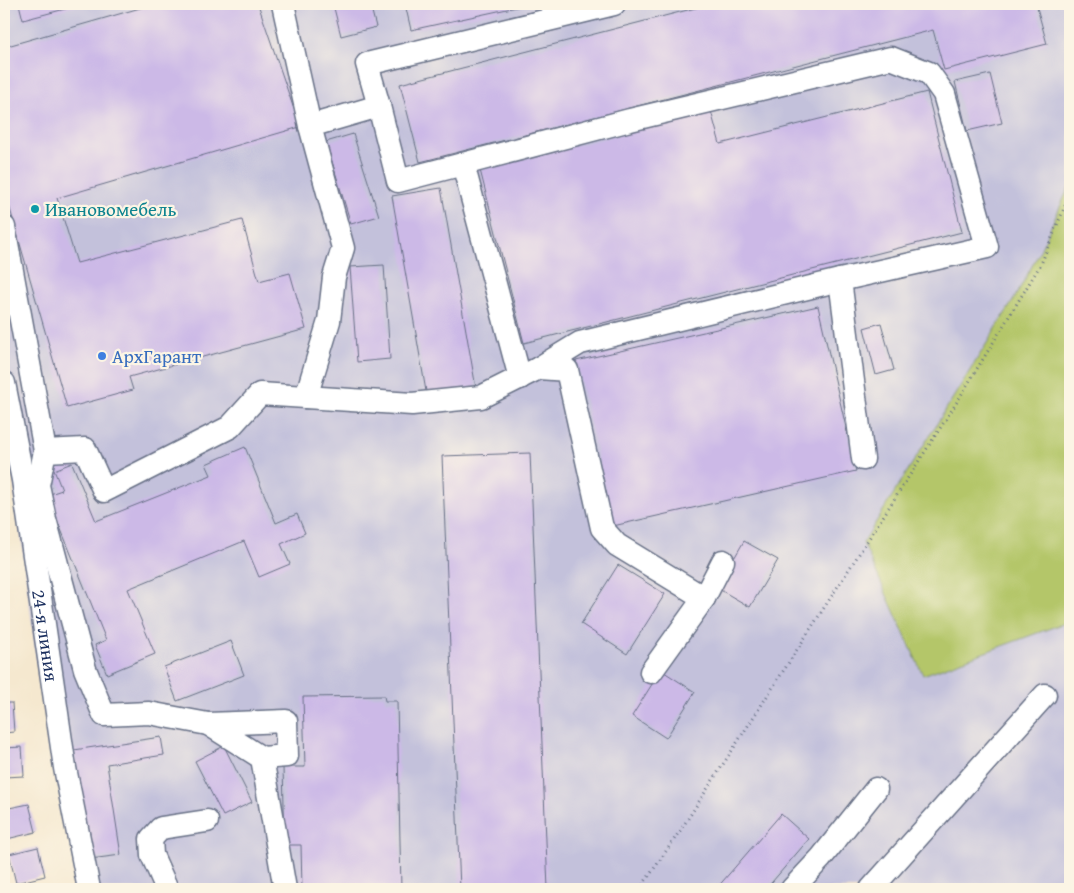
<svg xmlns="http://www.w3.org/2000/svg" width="1074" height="893" viewBox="0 0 1074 893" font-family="'Gentium Book Plus',serif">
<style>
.industrial{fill:#c3c1db}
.green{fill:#b4c669;stroke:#687a64}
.building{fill:#ccb9e7}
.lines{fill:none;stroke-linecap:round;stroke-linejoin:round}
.minor-casing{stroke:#677086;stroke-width:25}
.path{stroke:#677086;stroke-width:3;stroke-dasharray:1 4;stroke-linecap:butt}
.minor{stroke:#fff;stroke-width:22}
.culture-dot{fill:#0f9aa8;stroke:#fcf5e5;stroke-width:2}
.shop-dot{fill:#3f7fe0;stroke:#fcf5e5;stroke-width:2}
.labels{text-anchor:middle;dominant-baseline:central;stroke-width:4.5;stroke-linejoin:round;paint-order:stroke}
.culture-label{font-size:19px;fill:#0d838f;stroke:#fcf5e5;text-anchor:start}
.shop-label{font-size:19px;fill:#366cbe;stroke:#fcf5e5;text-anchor:start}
.street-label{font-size:19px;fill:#1b2f5e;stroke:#fcf5e5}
</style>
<rect width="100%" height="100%" fill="#fcf5e5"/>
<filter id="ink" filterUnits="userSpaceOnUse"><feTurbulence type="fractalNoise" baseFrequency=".02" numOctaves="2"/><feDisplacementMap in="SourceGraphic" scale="10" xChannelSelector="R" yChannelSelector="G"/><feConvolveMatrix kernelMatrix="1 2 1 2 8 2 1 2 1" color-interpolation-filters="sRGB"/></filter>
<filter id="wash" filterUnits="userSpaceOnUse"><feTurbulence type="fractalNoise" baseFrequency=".0096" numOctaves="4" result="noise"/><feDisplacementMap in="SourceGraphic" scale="20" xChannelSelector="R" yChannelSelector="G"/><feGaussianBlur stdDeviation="1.12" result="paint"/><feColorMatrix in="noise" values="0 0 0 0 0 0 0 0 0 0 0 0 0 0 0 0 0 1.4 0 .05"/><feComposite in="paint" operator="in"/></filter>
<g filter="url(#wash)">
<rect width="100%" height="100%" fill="#f5e8cf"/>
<path class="industrial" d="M 4,4 L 1070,4 L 1070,185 L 1038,255 L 1013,301 L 863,543 L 923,675 L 1070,621 L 1070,889 L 81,889 L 39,679 L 4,400 Z"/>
<path class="green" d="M 1070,185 L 1070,621 L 923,675 L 863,543 L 1013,301 L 1038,255 Z"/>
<g id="blocks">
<g class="building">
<path d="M 19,4 L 84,4 L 23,20 Z"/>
<path d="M 154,4 L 258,4 L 300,127 L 57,198 L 77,263 L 242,220 L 259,281 L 290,273 L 306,329 L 129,377 L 133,390 L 67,408 L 4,188 L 4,47 Z"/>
<path d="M 333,4 L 370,4 L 376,27 L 341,36 Z"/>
<path d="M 405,4 L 521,4 L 521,6 L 411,30 Z"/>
<path d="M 711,4 L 1036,4 L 1047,44 L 944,70 L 933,30 L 420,162 L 400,84 Z"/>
<path d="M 990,74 L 1002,123 L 967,131 L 955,82 Z"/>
<path d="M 927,92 L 962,232 L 524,343 L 480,170 L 711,111 L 720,144 Z"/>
<path d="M 353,134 L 379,216 L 351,224 L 326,142 Z"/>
<path d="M 441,188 L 476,388 L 427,397 L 392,196 Z"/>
<path d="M 384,265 L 390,359 L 357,362 L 350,267 Z"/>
<path d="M 818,306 L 856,471 L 613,526 L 576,361 Z"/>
<path d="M 881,323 L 894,370 L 876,375 L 864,328 Z"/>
<path d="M 245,447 L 276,523 L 297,514 L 305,533 L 281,544 L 290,564 L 259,577 L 244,541 L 128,589 L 155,654 L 107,674 L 95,645 L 106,640 L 47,495 L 62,490 L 54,470 L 72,463 L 96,521 L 211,475 L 206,464 Z"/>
<path d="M 530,453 L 548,889 L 460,889 L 442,456 Z"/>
<path d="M 744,541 L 778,560 L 750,607 L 717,588 Z"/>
<path d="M 618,565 L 665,594 L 627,654 L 581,624 Z"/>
<path d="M 231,641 L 244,675 L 177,701 L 164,667 Z"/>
<path d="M 661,670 L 695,692 L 666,738 L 632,716 Z"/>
<path d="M 384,696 L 385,701 L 397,701 L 401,889 L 302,889 L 301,845 L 285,845 L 283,767 L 305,767 L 303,697 Z"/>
<path d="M 4,703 L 12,703 L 14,732 L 4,733 Z"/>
<path d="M 161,737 L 164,755 L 107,764 L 121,855 L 90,859 L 74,750 Z"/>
<path d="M 224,746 L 252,802 L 223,816 L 195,761 Z"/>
<path d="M 22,747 L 24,776 L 4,777 L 4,748 Z"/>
<path d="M 29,804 L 36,832 L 7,839 L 4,809 Z"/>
<path d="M 781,814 L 809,839 L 766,889 L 716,889 Z"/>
<path d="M 38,847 L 45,876 L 16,883 L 9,854 Z"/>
</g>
</g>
</g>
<g filter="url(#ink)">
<use href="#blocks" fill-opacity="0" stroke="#677086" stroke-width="1"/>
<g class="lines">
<defs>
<g id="minor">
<path d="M 283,4 L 310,126"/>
<path d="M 379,106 L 367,64 L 614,4"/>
<path d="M 4,227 L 45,451 L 38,485 L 45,519 L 85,669 L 104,715 L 149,713 L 208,724 L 286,721 L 287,756 L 262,758 L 285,889"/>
<path d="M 539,368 L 580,343 L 840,280 L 863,459"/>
<path d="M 520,378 L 463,164 L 630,120 L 891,58 L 929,73 L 944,94 L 987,247 L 840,280"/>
<path id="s1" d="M 4,383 L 23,480 L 65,768 L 89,889"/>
<path d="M 306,397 L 329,321 L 334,277 L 343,248 L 310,126 L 379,106 L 398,181 L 463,164"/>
<path d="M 45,451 L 85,449 L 104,491 L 230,427 L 260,394 L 412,404 L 481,397 L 539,368 L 567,370 L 602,528 L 617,545 L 704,598 L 723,561"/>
<path d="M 651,672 L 704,598"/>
<path d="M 208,724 L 262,758"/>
<path d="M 167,889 L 152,855 L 151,839 L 161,828 L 207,821"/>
<path d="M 792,889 L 821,858 L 876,789"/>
<path d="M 871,889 L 1045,695"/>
</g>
</defs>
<use href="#minor" class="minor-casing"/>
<path class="path" d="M 640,889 L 682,828 L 955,405 L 1041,264 L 1070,194"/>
<use href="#minor" class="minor"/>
</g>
</g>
<circle class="culture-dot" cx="35" cy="209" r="5"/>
<circle class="shop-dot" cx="102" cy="356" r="5"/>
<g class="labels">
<g class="culture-label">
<text x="45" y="209">Ивановомебель</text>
</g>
<g class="shop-label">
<text x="112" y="356">АрхГарант</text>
</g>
<g class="street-label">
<text stroke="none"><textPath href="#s1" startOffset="256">24-я линия</textPath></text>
</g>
</g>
<rect width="1074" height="893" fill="none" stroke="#fcf5e5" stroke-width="20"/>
</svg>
